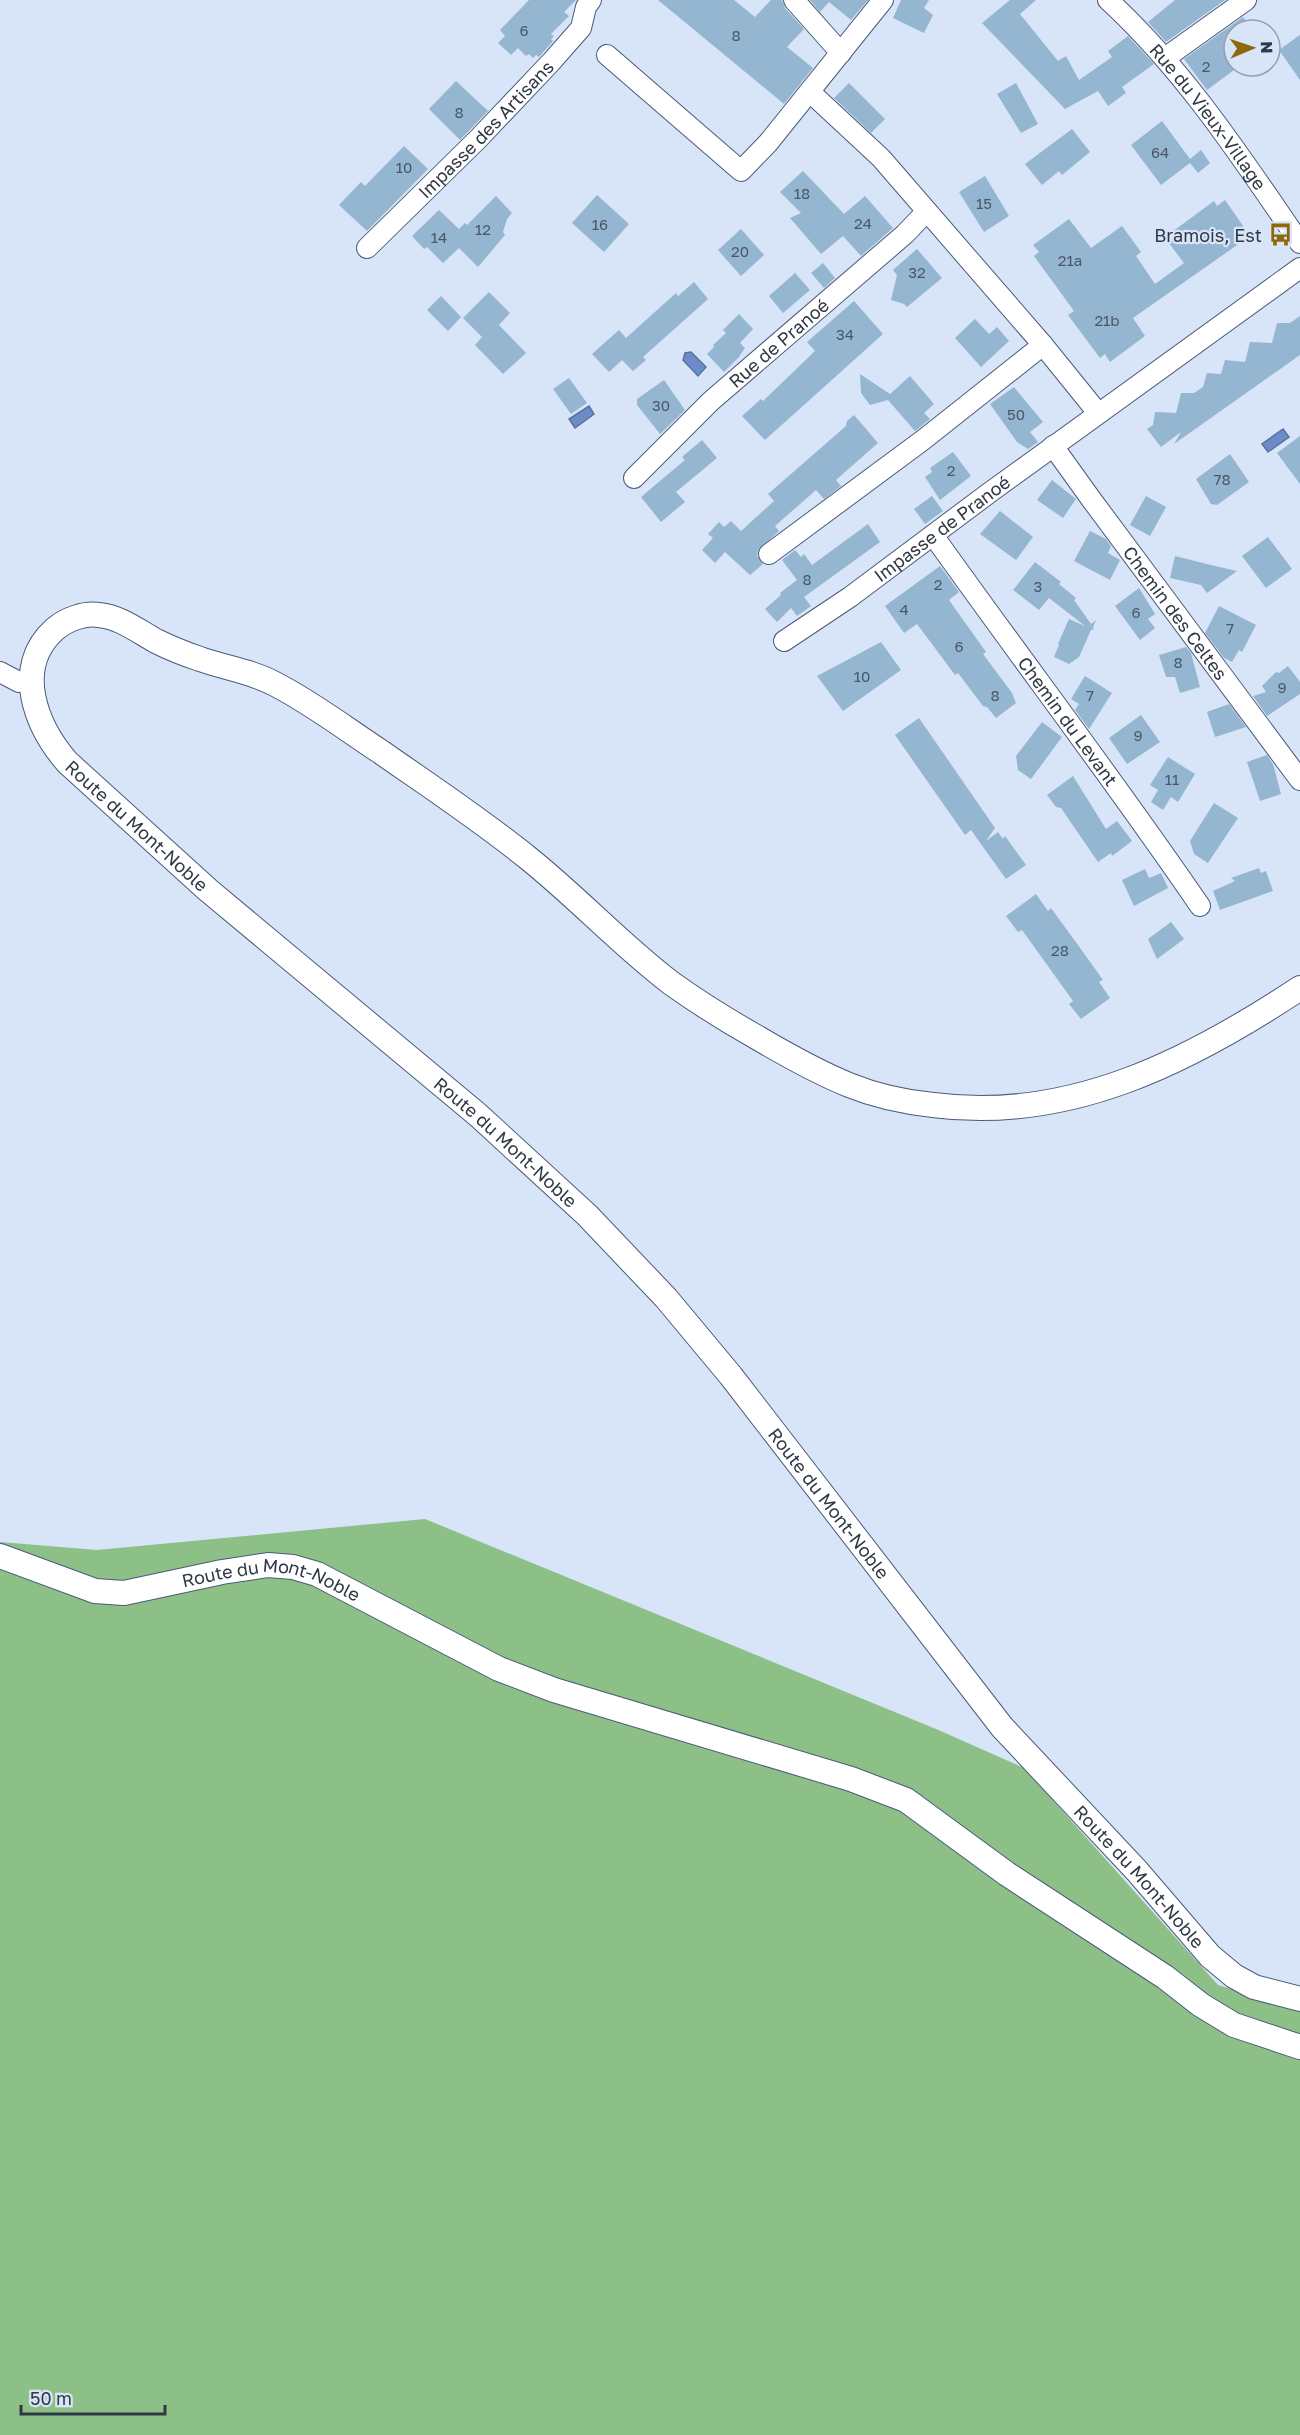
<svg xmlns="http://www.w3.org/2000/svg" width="1300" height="2435" viewBox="0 0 1300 2435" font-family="'Golos Text',sans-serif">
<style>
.forest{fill:#8cc086}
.water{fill:#6b8cc7;stroke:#5973a0;stroke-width:1.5}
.building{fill:#95b6d0}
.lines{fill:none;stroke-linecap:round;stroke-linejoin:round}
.minor-casing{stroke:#4b5b79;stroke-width:22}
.tertiary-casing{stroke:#4b5b79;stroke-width:26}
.minor{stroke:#fff;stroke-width:20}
.tertiary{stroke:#fff;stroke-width:24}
.labels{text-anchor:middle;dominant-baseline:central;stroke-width:4.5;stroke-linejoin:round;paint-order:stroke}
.number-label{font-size:15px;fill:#495868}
.street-label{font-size:18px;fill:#303845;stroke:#d8e4f8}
.poi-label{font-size:18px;fill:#303845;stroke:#d8e4f8;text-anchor:end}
</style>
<rect width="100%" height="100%" fill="#d8e4f8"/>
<path class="forest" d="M 425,1519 L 936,1729 L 1024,1768 L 1218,1985 L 1300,2010 L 1300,2435 L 0,2435 L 0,1542 L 97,1550 Z"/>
<g class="water">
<path d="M 691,352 L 706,367 L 698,376 L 683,360 L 685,353 Z"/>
<path d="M 589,406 L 594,414 L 575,428 L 569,419 Z"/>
<path d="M 1283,429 L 1289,437 L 1268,452 L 1262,444 Z"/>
</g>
<g class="building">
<path d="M 529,0 L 576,0 L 564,12 L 569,16 L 551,34 L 554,36 L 551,39 L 553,41 L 539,57 L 536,55 L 533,58 L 529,54 L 526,56 L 518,48 L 511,55 L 498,43 L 505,36 L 500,30 Z"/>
<path d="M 658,0 L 734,0 L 755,17 L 771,0 L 782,0 L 785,8 L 804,29 L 787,47 L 813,68 L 784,104 Z"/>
<path d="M 810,0 L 868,0 L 851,20 L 829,2 L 820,12 Z"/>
<path d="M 901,0 L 929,0 L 924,8 L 933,15 L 924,33 L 893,18 Z"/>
<path d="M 1010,0 L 1036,0 L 1020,14 L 1058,61 L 1066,56 L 1079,80 L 1112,57 L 1108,51 L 1128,36 L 1154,64 L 1122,87 L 1126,93 L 1108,106 L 1098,91 L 1065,109 L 982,23 Z"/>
<path d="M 1175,0 L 1225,0 L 1166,42 L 1148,22 Z"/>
<path d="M 1243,17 L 1253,30 L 1234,30 L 1234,70 L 1207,90 L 1184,59 Z"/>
<path d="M 1300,35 L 1300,80 L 1279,50 Z"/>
<path d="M 456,81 L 488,111 L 460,140 L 429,109 Z"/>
<path d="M 849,83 L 885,119 L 871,133 L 834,98 Z"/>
<path d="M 1016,83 L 1038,124 L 1021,133 L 997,94 Z"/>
<path d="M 1162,121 L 1190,159 L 1201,150 L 1210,163 L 1198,173 L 1190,163 L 1161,185 L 1131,145 Z"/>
<path d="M 1072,129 L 1090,152 L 1062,175 L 1059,171 L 1042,185 L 1025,164 Z"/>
<path d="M 404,146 L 428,169 L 367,231 L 339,205 L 361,182 L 365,186 Z"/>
<path d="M 803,171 L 844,214 L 865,196 L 893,228 L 861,256 L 843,236 L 821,254 L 790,218 L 801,213 L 780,192 Z"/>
<path d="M 985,176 L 1009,216 L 984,232 L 959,192 Z"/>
<path d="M 597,195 L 629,224 L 604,252 L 572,223 Z"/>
<path d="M 496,196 L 512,213 L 507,219 L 503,232 L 505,235 L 478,267 L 459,248 L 443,263 L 427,247 L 424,249 L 412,236 L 439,210 L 459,229 L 465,223 L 467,225 Z"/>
<path d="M 1225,200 L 1250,236 L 1133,318 L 1145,336 L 1110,362 L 1105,354 L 1100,358 L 1068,315 L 1074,311 L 1034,256 L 1039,252 L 1033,245 L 1069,219 L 1091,248 L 1122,226 L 1141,252 L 1136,256 L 1155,284 L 1184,263 L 1169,243 L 1176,238 L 1172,232 L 1214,201 L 1217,206 Z"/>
<path d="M 741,229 L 764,255 L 741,276 L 718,250 Z"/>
<path d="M 917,249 L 942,278 L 907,307 L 904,304 L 891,300 L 897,275 L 893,270 Z"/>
<path d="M 823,263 L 835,278 L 824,288 L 811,273 Z"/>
<path d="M 795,273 L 810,290 L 783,313 L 769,296 Z"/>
<path d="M 694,282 L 708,299 L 643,357 L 646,360 L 633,371 L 622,360 L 609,372 L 592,354 L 619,330 L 626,338 L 676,293 L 678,296 Z"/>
<path d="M 489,292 L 510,313 L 499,325 L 526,353 L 503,374 L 475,345 L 482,337 L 463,318 Z"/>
<path d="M 441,296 L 461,317 L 448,331 L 427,310 Z"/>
<path d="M 854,301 L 883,334 L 765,440 L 742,416 L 761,399 L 763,401 L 815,351 L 807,342 Z"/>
<path d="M 739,314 L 753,329 L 740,343 L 745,348 L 739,357 L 724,372 L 707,354 L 714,347 L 713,345 L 726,333 L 723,330 Z"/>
<path d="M 1300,316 L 1300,355 L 1174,444 L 1181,432 L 1161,447 L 1147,429 L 1153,425 L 1155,412 L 1176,413 L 1181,393 L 1194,393 L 1203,387 L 1207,373 L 1221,374 L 1225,360 L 1245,362 L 1250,342 L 1272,343 L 1277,323 L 1290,323 Z"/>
<path d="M 975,319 L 989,334 L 997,327 L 1009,341 L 981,367 L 955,338 Z"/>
<path d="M 860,374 L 890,394 L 910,376 L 934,404 L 924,413 L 930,419 L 915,431 L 888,400 L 870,405 L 861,393 Z"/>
<path d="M 569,378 L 587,403 L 571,414 L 553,389 Z"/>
<path d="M 664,380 L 685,410 L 660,434 L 637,405 L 637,399 Z"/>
<path d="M 1014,387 L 1043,422 L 1030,432 L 1038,442 L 1028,449 L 1017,442 L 990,404 Z"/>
<path d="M 854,415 L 878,443 L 836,480 L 841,486 L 824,499 L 816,490 L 775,526 L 779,531 L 758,550 L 757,556 L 763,564 L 750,575 L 725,552 L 715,563 L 702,550 L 713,538 L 708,534 L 719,522 L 724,527 L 731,521 L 741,531 L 774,501 L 768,494 L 846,426 L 847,421 Z"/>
<path d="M 1300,436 L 1300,484 L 1277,453 Z"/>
<path d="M 702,440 L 717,458 L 676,492 L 685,502 L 661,522 L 641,497 L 685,460 L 682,457 Z"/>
<path d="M 953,452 L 971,476 L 940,500 L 925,477 L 932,472 L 930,468 Z"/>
<path d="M 1230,454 L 1249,482 L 1217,505 L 1211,504 L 1196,479 Z"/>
<path d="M 1052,480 L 1076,499 L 1063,518 L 1037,500 Z"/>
<path d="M 932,496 L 943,511 L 925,524 L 914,509 Z"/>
<path d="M 1146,496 L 1166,507 L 1150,536 L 1130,525 Z"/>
<path d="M 1000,511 L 1033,537 L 1016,560 L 980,534 Z"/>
<path d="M 868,524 L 880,542 L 804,597 L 811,606 L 797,616 L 791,608 L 777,622 L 765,609 L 781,595 L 780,593 L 797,580 L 782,560 L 795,550 L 801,557 L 804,554 L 812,565 Z"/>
<path d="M 1090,531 L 1106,539 L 1111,546 L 1108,553 L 1120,560 L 1110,580 L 1074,561 Z"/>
<path d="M 1268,537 L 1292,569 L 1266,588 L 1242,556 Z"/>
<path d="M 1175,556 L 1211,565 L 1237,571 L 1207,593 L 1201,585 L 1170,578 Z"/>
<path d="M 1035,562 L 1061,582 L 1059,584 L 1076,598 L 1074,600 L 1091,624 L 1096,620 L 1093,627 L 1094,629 L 1091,630 L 1079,657 L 1069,664 L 1054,657 L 1059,645 L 1058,644 L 1069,619 L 1085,626 L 1049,598 L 1039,610 L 1013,590 Z"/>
<path d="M 940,566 L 959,592 L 949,600 L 986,652 L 983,654 L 1012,693 L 1016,703 L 996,718 L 987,707 L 983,706 L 958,673 L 955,675 L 917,624 L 904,633 L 885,606 Z"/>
<path d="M 1139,588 L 1155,614 L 1148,619 L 1155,628 L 1140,640 L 1115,606 Z"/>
<path d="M 1219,606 L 1256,625 L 1242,652 L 1239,650 L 1232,662 L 1224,658 L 1205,633 Z"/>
<path d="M 881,642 L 901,670 L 843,711 L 817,676 Z"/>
<path d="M 1186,647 L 1191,653 L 1200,687 L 1180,693 L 1175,677 L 1166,677 L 1159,655 Z"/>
<path d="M 1288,666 L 1300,682 L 1300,694 L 1267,716 L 1253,696 L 1266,692 L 1262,686 L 1276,672 L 1279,673 Z"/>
<path d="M 1085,676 L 1112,693 L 1089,729 L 1075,710 L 1079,704 L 1071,699 Z"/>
<path d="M 1229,704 L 1246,727 L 1215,737 L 1207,712 Z"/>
<path d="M 1141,715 L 1160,742 L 1127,764 L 1109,738 Z"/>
<path d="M 919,718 L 995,828 L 986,841 L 998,832 L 1003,839 L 1005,836 L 1026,865 L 1006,879 L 971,830 L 965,835 L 895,735 Z"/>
<path d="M 1042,722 L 1062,737 L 1031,779 L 1018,770 L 1016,756 Z"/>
<path d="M 1267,755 L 1273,764 L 1281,794 L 1260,801 L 1247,762 Z"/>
<path d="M 1168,757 L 1195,774 L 1178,802 L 1171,797 L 1163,810 L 1151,802 L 1158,790 L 1150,785 Z"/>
<path d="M 1073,776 L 1106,829 L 1117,821 L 1132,841 L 1112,856 L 1111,853 L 1098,862 L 1061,808 L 1056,807 L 1047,795 Z"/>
<path d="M 1214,803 L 1238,818 L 1208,863 L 1194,854 L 1190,841 Z"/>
<path d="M 1259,868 L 1261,873 L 1266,871 L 1273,891 L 1220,910 L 1213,891 L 1235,881 L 1231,878 Z"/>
<path d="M 1145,869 L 1149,878 L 1161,873 L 1168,888 L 1134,906 L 1122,880 Z"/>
<path d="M 1036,894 L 1048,911 L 1051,908 L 1078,945 L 1103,980 L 1099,982 L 1110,998 L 1081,1019 L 1069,1004 L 1073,1001 L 1022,930 L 1018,932 L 1006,916 Z"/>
<path d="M 1171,922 L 1184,939 L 1157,959 L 1148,939 Z"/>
</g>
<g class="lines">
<defs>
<g id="minor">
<path d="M 794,0 L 841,53"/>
<path id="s1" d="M 1108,0 C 1185,71 1241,157 1300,243"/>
<path d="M 607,55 L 741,171 L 768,143 L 883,0"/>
<path d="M 1165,58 L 1246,0"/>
<path d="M 810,92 L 881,158 L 1043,345 L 1098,413"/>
<path id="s2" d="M 367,248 L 479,138 L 552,61 L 581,28 L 586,7 L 591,0"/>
<path id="s3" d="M 1053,446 L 1091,499 L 1300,780"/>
<path id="s4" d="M 634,478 L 711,401 L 905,234 L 926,212"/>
<path id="s5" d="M 933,535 C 1021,659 1114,780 1200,906"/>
<path d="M 769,554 L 923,440 L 1043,345"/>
<path id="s6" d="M 784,641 L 850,597 L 989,493 L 1300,268"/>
<path d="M 0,672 L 19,682"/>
</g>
<g id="tertiary">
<path id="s7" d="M 1300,988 C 1190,1061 1069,1123 933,1105 C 904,1102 876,1096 849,1085 C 817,1072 787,1055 758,1038 C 728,1021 699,1003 671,983 C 621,945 578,898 528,858 C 481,820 431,787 381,752 C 346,729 312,703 275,684 C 251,671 225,668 200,659 C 185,654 170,648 156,641 C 138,631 120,617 99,615 C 84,613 67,619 55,629 C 12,667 36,726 67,762 L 208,890 L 478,1115 L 587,1215 L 666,1298 L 731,1376 L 1002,1727 L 1137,1871 L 1210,1956 L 1234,1976 L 1254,1987 L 1300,1999"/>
<path id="s8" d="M 0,1556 L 95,1591 L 124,1593 L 222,1572 L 268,1565 L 293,1567 L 317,1574 L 499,1669 L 554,1690 L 851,1779 L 906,1800 L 1007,1874 L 1165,1977 L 1201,2005 L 1234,2025 L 1300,2047"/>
</g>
</defs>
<use href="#minor" class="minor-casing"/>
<use href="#tertiary" class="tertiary-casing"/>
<use href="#minor" class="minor"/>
<use href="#tertiary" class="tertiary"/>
</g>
<defs>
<symbol id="bus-bare" viewBox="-9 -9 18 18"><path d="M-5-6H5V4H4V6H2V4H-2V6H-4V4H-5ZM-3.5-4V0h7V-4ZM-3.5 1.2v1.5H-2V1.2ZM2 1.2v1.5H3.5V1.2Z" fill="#8f680d" stroke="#d8e4f8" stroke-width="2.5" paint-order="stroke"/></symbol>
</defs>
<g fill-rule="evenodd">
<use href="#bus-bare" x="1264" y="218" width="33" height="33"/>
</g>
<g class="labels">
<g class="number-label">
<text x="524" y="30">6</text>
<text x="736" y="35">8</text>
<text x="1206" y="66">2</text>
<text x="459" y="112">8</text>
<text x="1160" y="152">64</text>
<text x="404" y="167">10</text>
<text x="802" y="193">18</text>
<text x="984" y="203">15</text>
<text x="863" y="223">24</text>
<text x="600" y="224">16</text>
<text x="483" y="229">12</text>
<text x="439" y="237">14</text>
<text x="740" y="251">20</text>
<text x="1070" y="260">21a</text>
<text x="917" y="272">32</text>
<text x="1107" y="320">21b</text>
<text x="845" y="334">34</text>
<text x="661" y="405">30</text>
<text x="1016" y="414">50</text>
<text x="951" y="470">2</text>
<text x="1222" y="479">78</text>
<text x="807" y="579">8</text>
<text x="938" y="584">2</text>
<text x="1038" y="586">3</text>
<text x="904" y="609">4</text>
<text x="1136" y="612">6</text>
<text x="1230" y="628">7</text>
<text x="959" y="646">6</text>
<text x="1178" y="662">8</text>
<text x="862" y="676">10</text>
<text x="1282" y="687">9</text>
<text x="995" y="695">8</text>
<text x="1090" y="695">7</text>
<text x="1138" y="735">9</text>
<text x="1172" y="779">11</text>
<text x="1060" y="950">28</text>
</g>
<g class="street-label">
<text stroke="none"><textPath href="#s1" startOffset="154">Rue du Vieux-Village</textPath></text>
<text stroke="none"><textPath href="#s2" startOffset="168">Impasse des Artisans</textPath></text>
<text stroke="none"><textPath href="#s4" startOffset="198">Rue de Pranoé</textPath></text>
<text stroke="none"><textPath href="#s6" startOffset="194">Impasse de Pranoé</textPath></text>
<text stroke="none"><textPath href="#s3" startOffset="207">Chemin des Celtes</textPath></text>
<text stroke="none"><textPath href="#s5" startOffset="230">Chemin du Levant</textPath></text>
<text stroke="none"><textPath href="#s7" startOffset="1664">Route du Mont-Noble</textPath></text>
<text stroke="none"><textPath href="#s7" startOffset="2150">Route du Mont-Noble</textPath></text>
<text stroke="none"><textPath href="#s7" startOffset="2636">Route du Mont-Noble</textPath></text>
<text stroke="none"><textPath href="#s8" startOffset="282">Route du Mont-Noble</textPath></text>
<text stroke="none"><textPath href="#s7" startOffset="3122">Route du Mont-Noble</textPath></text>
</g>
<g class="poi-label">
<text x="1262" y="235">Bramois, Est</text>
</g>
</g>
<g transform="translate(1252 48) rotate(88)"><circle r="28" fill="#d8e4f8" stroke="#959fb0" stroke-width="1.5"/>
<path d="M0-4.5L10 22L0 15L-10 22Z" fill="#8f680d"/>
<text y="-9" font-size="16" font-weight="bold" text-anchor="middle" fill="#303845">N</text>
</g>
<path d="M21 2405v9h144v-9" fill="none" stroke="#303845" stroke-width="3"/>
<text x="30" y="2405" font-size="18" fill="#303845" stroke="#d8e4f8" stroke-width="4.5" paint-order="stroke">50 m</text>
</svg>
